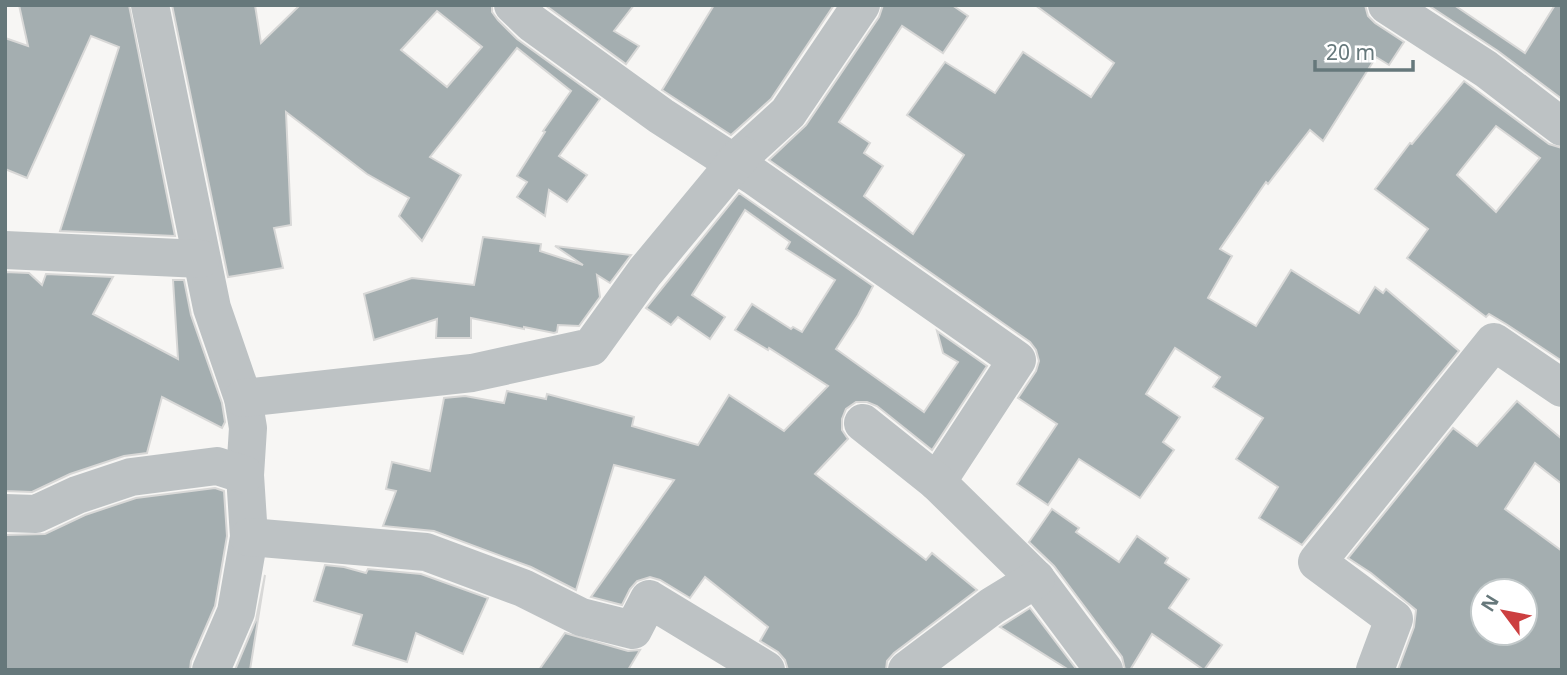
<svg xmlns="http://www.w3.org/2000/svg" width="1567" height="675" viewBox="0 0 1567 675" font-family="'Noto Sans',sans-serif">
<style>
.building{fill:#a4aeb0;stroke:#d8d8d7;stroke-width:2;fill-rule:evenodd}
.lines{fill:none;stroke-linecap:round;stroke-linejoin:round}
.minor{stroke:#bdc2c4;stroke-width:38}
</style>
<rect width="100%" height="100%" fill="#f7f6f4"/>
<g class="building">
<path d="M 19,5 L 129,5 L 175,236 L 60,231 L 119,47 L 91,36 L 27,178 L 5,169 L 5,38 L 28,46 Z"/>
<path d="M 172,5 L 255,5 L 261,43 L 300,5 L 492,5 L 492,12 L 498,20 L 517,39 L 600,99 L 559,156 L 587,175 L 567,202 L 549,190 L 545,216 L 517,197 L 527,182 L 517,176 L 545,132 L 543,131 L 571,91 L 517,48 L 430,157 L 461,175 L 422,241 L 399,216 L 409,198 L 367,174 L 286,112 L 291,225 L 274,228 L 283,268 L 228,277 ZM 437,11 L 482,47 L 447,87 L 401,50 Z"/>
<path d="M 545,5 L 634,5 L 614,31 L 639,46 L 626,64 Z"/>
<path d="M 714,5 L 834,5 L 771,99 L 731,135 L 662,90 Z"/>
<path d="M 883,5 L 952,5 L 968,16 L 943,53 L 902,26 L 839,122 L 870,143 L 864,153 L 883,166 L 864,196 L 913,234 L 964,155 L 907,115 L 945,62 L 995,93 L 1023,52 L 1091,97 L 1114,63 L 1035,5 L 1365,5 L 1368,16 L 1375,23 L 1404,42 L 1389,65 L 1376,57 L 1323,141 L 1310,130 L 1268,184 L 1266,182 L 1220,249 L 1232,256 L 1208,298 L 1256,326 L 1291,270 L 1359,313 L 1375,287 L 1383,293 L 1386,289 L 1459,351 L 1302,545 L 1259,518 L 1278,487 L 1236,459 L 1263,418 L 1213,387 L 1220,377 L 1175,348 L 1146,394 L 1180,417 L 1163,442 L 1174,450 L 1140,498 L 1079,459 L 1048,505 L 1017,484 L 1057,424 L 1018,398 L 1036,371 L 1039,361 L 1036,350 L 1030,342 L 769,160 L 806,125 L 879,17 Z"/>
<path d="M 1428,5 L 1454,5 L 1525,53 L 1555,5 L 1562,5 L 1562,99 L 1498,51 Z"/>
<path d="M 1464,81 L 1549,144 L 1562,148 L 1562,361 L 1506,324 L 1489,314 L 1486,317 L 1407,258 L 1428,229 L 1375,189 L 1410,143 L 1412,144 ZM 1496,126 L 1540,158 L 1496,212 L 1457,175 Z"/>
<path d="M 739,193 L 873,286 L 858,315 L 836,349 L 924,412 L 958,362 L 943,353 L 937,331 L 987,366 L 932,450 L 877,406 L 867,402 L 856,402 L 846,409 L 842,419 L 842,430 L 848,439 L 815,474 L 926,560 L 932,553 L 977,590 L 894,653 L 887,661 L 886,670 L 788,670 L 785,660 L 778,652 L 760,641 L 768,627 L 705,577 L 690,598 L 660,580 L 650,577 L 637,581 L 630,589 L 622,605 L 591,597 L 674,480 L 614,465 L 576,590 L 531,567 L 434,531 L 383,526 L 396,491 L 386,489 L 392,462 L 430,471 L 444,398 L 465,396 L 504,403 L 507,391 L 546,399 L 547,394 L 634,417 L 632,426 L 698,445 L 729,395 L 784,431 L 828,386 L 769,348 L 768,350 L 735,330 L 752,304 L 791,329 L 793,327 L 802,332 L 835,280 L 786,249 L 790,242 L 745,210 L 692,295 L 725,317 L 710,339 L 678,317 L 671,325 L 646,308 Z"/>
<path d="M 483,237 L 541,244 L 540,251 L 583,265 L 555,246 L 631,255 L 610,283 L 597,275 L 600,297 L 579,326 L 558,325 L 557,332 L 554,333 L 524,327 L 524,329 L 471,318 L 471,338 L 436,338 L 437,319 L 374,340 L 364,294 L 412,278 L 474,285 Z"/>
<path d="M 5,272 L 29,273 L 42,285 L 46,274 L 113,277 L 93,314 L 178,359 L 173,280 L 184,280 L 191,315 L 222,403 L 225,422 L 222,428 L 162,397 L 147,453 L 124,456 L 70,474 L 32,492 L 5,491 Z"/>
<path d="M 1517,401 L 1562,439 L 1562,484 L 1535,463 L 1505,509 L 1562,551 L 1562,670 L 1398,670 L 1414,627 L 1416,610 L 1371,573 L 1348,558 L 1453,428 L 1477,446 ZM 1483,591 L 1525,591 L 1525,633 L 1483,633 Z"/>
<path d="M 215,488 L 224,491 L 227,536 L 215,606 L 191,661 L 190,670 L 5,670 L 5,535 L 45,534 L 85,515 L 136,498 Z"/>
<path d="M 1052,509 L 1079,528 L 1076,532 L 1119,562 L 1137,536 L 1168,558 L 1165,563 L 1189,579 L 1169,608 L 1222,645 L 1204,670 L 1152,634 L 1130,670 L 1125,670 L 1122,657 L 1054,566 L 1029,542 Z"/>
<path d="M 325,565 L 344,567 L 366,573 L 368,569 L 421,574 L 488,598 L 463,654 L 416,633 L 407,662 L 353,645 L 362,615 L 314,601 Z"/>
<path d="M 265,575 L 250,670 L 235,670 L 256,620 Z"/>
<path d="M 1030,608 L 1077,670 L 1069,670 L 1000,627 Z"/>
<path d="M 565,633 L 628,651 L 640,650 L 628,670 L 539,670 Z"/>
</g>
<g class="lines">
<g class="minor">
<path d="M 150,5 L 212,308 L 243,398 L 248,428 L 245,475 L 249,537 L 236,612 L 211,670"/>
<path d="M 513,5 L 532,23 L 661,116 L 754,176 L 1017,360 L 937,482"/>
<path d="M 1387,5 L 1486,69 L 1562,127"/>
<path d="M 732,164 L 788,113 L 861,5"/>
<path d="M 5,250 L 201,259"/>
<path d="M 243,398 L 472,373 L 591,347 L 645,272 L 742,155"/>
<path d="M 863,423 L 937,482 L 1036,579 L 1104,670"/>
<path d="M 5,513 L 36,514 L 77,495 L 131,477 L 217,466 L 245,475"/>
<path d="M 249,537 L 426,552 L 523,588 L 581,617 L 633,630 L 649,599 L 766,670"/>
<path d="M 907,670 L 992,606 L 1036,579"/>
<path d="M 1375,670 L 1394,619 L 1317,562 L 1494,342 L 1562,388"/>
</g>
</g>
<rect width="1567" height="675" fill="none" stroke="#66787b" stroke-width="14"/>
<g transform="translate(1504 612) rotate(302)"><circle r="33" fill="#ffffff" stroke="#c2c9ca" stroke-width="2"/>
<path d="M0-5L12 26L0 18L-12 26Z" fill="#cc3f40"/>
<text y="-10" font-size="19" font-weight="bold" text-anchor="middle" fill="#66787b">N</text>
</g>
<path d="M1315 60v10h98v-10" fill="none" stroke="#66787b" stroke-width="3.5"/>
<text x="1326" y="60" font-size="21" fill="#66787b" stroke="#ffffff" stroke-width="5" paint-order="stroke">20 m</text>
</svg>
